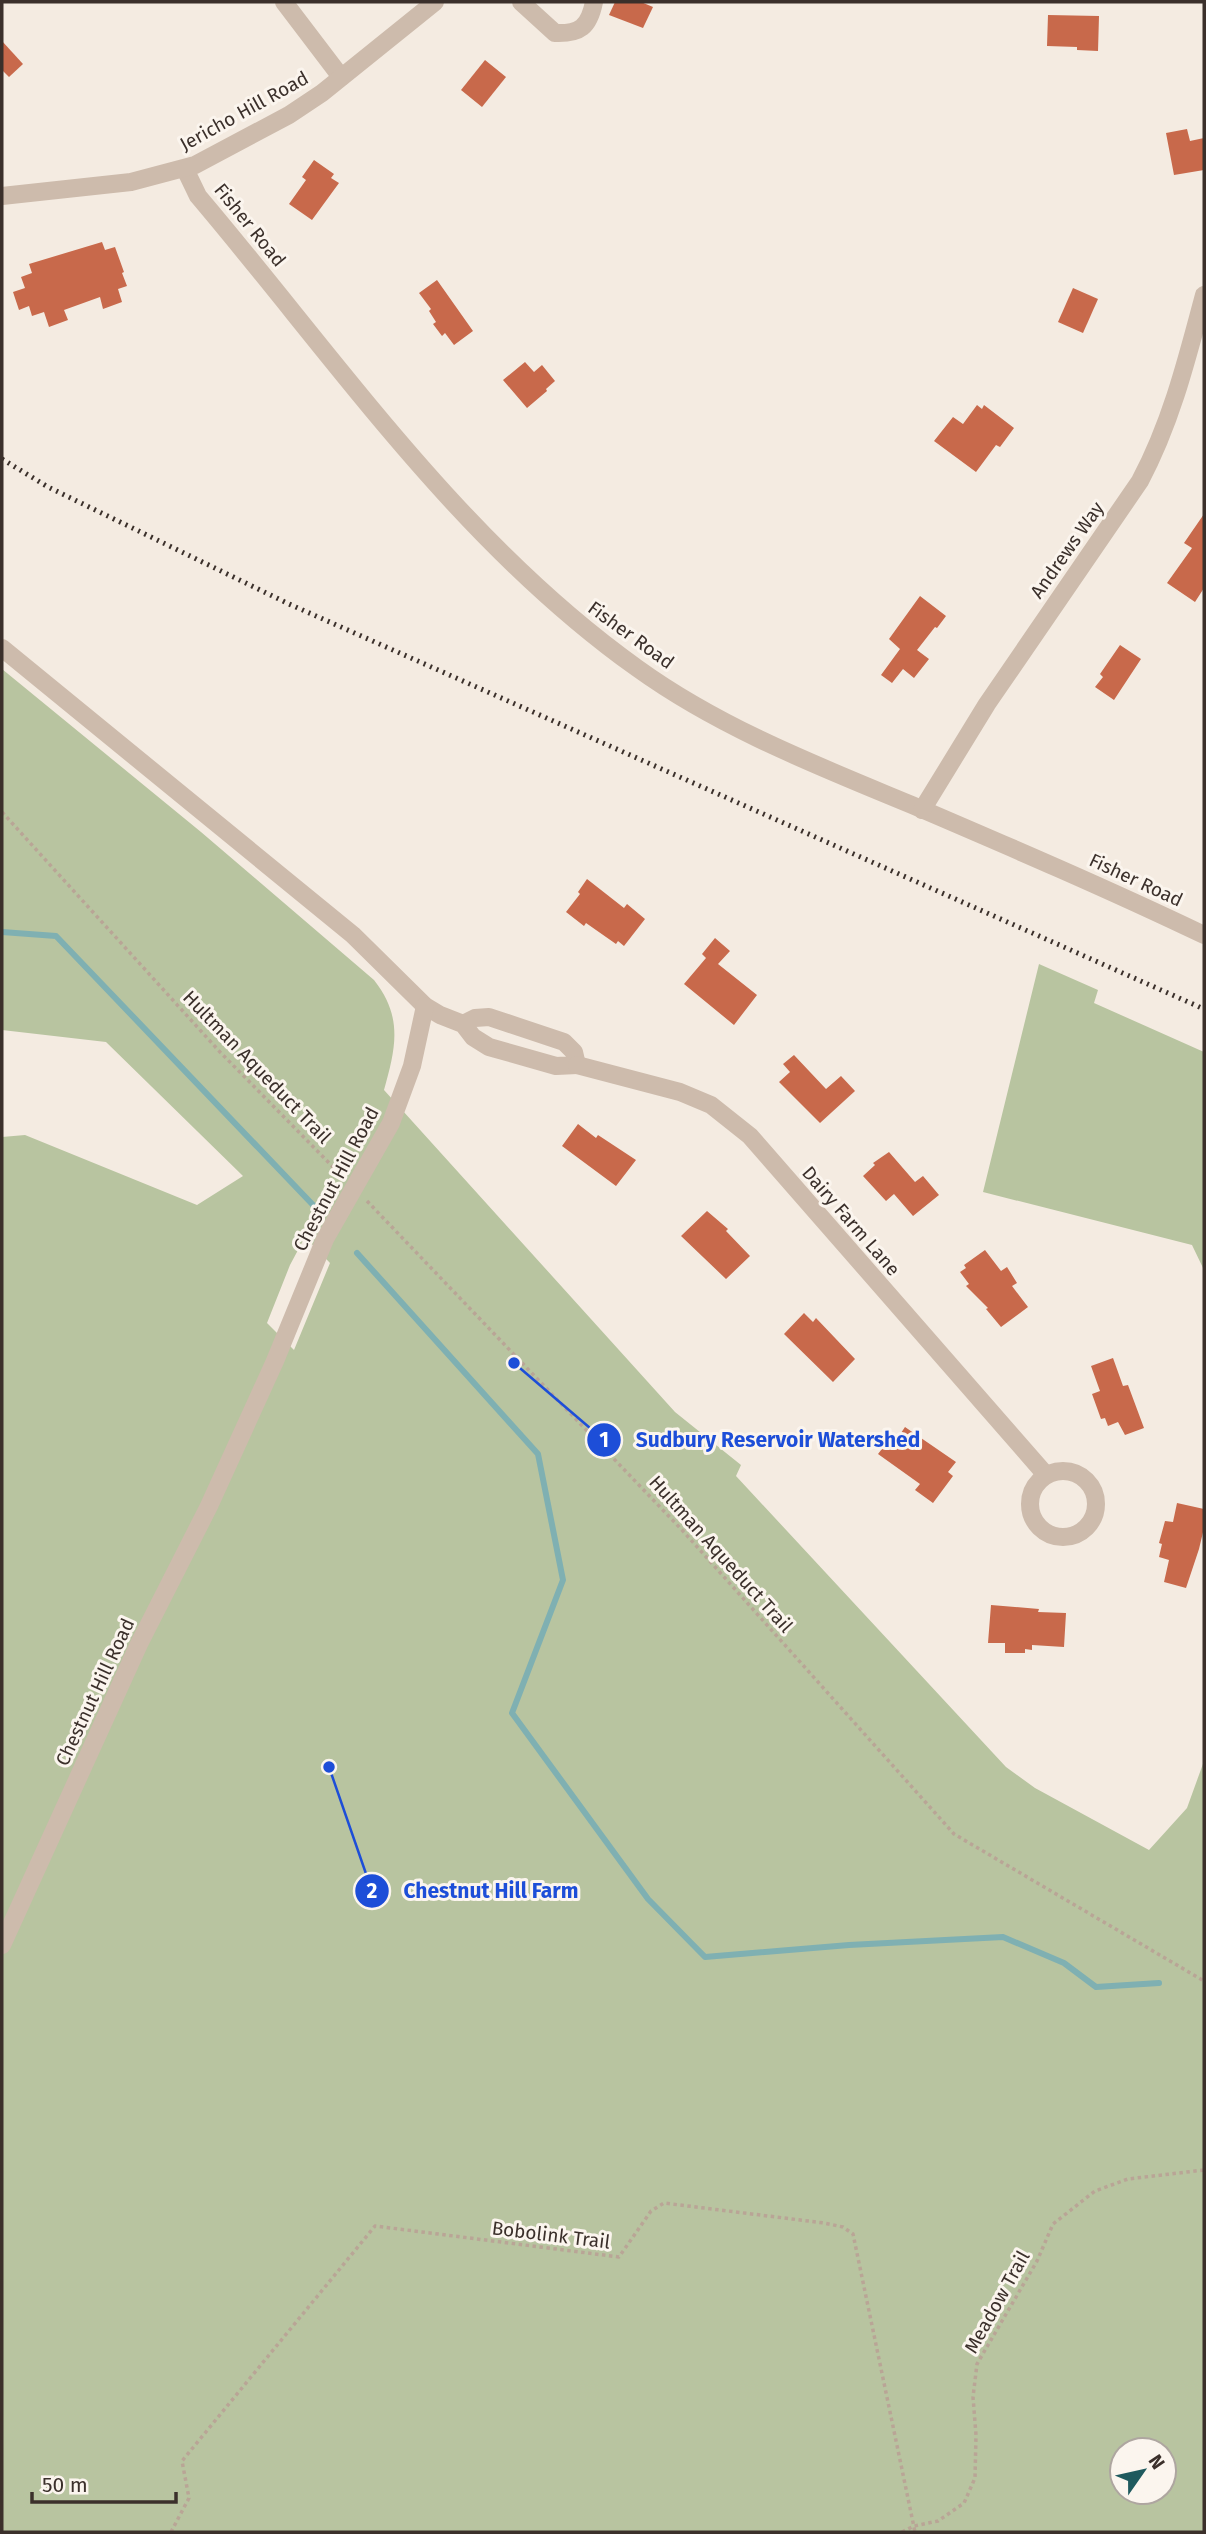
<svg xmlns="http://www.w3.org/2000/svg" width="1206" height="2534" viewBox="0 0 1206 2534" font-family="'Fira Sans',sans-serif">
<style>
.green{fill:#b8c4a0;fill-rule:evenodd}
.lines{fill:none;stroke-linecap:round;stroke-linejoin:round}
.stream{stroke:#7fb0b2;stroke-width:6}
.building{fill:#c8694b}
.path{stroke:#b9a596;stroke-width:3.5;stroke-dasharray:3.5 3.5;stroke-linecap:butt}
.minor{stroke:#cdbbac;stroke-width:18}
.rail{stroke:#3b302b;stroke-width:5;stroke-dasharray:2 5;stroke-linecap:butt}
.labels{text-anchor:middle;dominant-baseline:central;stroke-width:6;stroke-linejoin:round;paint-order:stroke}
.street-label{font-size:19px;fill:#3b302b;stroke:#fbf5ee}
.leader{fill:none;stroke:#1d4ed8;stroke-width:2.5}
.callout-dot{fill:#1d4ed8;stroke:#fbf5ee;stroke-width:2.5}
.mark-label{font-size:21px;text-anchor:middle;font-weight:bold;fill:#fff}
.callout-label{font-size:21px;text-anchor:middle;font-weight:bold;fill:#1d4ed8;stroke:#fbf5ee;stroke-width:6;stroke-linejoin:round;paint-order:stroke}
</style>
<rect width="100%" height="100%" fill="#f4ebe1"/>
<g class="green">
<path d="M 2,669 L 201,832 L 374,980 C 403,1017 396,1047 384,1090 L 675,1412 L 741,1465 L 736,1476 L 1006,1767 L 1035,1788 L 1149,1850 L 1187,1808 L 1204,1761 L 1204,2532 L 2,2532 L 2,1137 L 25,1135 L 197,1205 L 243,1176 L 106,1042 L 2,1030 ZM 305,1237 L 330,1263 L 294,1350 L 267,1323 L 290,1265 ZM 1122,2450 L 1164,2450 L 1164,2492 L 1122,2492 Z"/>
<path d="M 1039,964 L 1098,990 L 1094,1003 L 1204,1052 L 1204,1270 L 1192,1245 L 983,1192 Z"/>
</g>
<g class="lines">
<g class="stream">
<path d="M 2,932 L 56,936 L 314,1206"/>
<path d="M 357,1253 L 538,1454 L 563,1580 L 512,1713 L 648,1899 L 705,1957 L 849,1945 L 1003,1937 L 1064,1963 L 1096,1987 L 1159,1983"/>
</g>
</g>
<g class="building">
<path d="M 615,2 L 641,2 L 653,7 L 643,28 L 609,15 Z"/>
<path d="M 1048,15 L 1099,16 L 1098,51 L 1077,50 L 1077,47 L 1047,46 Z"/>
<path d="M 2,41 L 23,64 L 9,77 L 2,70 Z"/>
<path d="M 485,60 L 506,77 L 482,107 L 461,90 Z"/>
<path d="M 1187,129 L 1190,141 L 1204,138 L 1204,170 L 1174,175 L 1166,133 Z"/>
<path d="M 314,160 L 334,174 L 331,178 L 339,183 L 312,220 L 289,204 L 306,180 L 302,177 Z"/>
<path d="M 102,242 L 105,250 L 115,247 L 124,272 L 122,273 L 127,286 L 118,289 L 122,302 L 103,309 L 100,297 L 64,310 L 68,320 L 49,327 L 44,312 L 32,316 L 29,306 L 19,310 L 13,292 L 25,288 L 21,277 L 32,273 L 29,264 Z"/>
<path d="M 437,280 L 473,331 L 454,345 L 445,333 L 442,336 L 433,324 L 436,322 L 429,311 L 431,309 L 419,293 Z"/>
<path d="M 1073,288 L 1098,299 L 1083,333 L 1058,322 Z"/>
<path d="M 525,362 L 534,372 L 542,365 L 555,381 L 546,389 L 547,391 L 527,408 L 503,380 Z"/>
<path d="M 977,405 L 982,409 L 984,405 L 1014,428 L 1000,447 L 996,445 L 976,472 L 934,441 L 953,417 L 963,424 Z"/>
<path d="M 1204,514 L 1204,588 L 1195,602 L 1167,583 L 1192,548 L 1184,543 Z"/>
<path d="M 920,596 L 946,616 L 937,628 L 935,627 L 917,650 L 929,659 L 914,678 L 903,669 L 892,683 L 881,675 L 900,649 L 889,639 Z"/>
<path d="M 1120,645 L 1141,659 L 1114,700 L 1095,687 L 1103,677 L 1100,674 Z"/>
<path d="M 587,879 L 624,908 L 627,904 L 645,919 L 624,946 L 618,941 L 616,944 L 586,923 L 584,926 L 566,912 L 580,894 L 578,892 Z"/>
<path d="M 715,938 L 730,951 L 718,964 L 757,995 L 734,1025 L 684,984 L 706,958 L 702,954 Z"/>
<path d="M 794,1055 L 826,1089 L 841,1076 L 855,1091 L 820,1123 L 779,1082 L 790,1072 L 783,1064 Z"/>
<path d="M 578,1124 L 596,1138 L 598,1135 L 636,1160 L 616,1186 L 562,1146 Z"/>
<path d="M 889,1152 L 915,1182 L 923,1176 L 939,1195 L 913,1216 L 894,1194 L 886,1201 L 863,1176 L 875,1165 L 873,1163 Z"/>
<path d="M 707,1211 L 728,1229 L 726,1231 L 750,1256 L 726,1279 L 681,1236 Z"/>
<path d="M 985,1250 L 1001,1271 L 1007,1267 L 1017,1283 L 1012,1286 L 1028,1307 L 1001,1327 L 986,1309 L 988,1308 L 966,1286 L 969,1284 L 960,1272 L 966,1268 L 964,1265 Z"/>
<path d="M 804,1313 L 813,1322 L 816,1318 L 855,1359 L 833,1382 L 784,1334 Z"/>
<path d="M 1113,1358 L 1123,1386 L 1128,1385 L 1144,1428 L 1125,1435 L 1118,1422 L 1108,1426 L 1105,1418 L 1101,1419 L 1092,1394 L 1100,1391 L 1091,1366 Z"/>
<path d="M 905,1427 L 956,1462 L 948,1472 L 953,1476 L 933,1503 L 915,1490 L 920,1484 L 878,1454 L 892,1436 L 897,1439 Z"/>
<path d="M 1177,1503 L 1204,1509 L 1204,1528 L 1199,1549 L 1186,1588 L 1164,1582 L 1169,1560 L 1159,1557 L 1162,1544 L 1159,1543 L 1165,1521 L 1173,1522 Z"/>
<path d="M 991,1605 L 1039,1609 L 1038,1612 L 1066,1613 L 1064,1647 L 1032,1645 L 1032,1650 L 1025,1649 L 1025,1653 L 1005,1653 L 1005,1643 L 988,1643 Z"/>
</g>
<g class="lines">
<g class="path">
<path d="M 2,812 L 220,1052 L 342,1176"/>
<path d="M 367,1201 L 682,1530 L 954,1834 L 1204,1981"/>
<path d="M 171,2532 L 189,2498 L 182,2461 L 375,2226 L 619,2257 L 651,2211 L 664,2203 L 824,2223 L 843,2227 L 853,2234 L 915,2532"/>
<path d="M 902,2532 L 914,2526 L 938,2521 L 964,2503 L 975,2478 L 976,2435 L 973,2397 L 977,2364 L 1037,2261 L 1053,2224 L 1095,2191 L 1128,2179 L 1204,2170"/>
</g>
<g class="minor">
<path d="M 284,2 L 341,77"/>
<path d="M 521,2 L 555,33 C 580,34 589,27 594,2"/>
<path d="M 185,169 L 198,196 C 337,360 460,542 637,668 C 720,728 818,766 912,805 C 1010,847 1108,889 1204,935"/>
<path d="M 2,196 L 131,182 L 195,165 L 289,115 L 322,93 L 435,2"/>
<path d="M 2,648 L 353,935 L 425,1006 L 440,1015 L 463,1024 L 473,1037 L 489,1047 L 556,1066 L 577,1065 L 574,1052 L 564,1042 L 489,1017 L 475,1018 L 463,1024"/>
<path d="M 922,810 L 987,704 L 1140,481 C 1171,423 1187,359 1204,295"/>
<path d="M 577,1065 L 680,1092 L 711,1105 L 750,1136 L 1046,1475"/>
<circle cx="1063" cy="1504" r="33"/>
<path d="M 2,1945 L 139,1644 L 209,1506 L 275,1361 L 325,1239 L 391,1123 L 412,1066 L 425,1006"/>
</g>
<path class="rail" d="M 2,459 L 48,487 L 289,604 L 1204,1009"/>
</g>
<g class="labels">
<g class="street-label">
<text transform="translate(244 111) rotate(-29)">Jericho Hill Road</text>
<text transform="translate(250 225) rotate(51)">Fisher Road</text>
<text transform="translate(1067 550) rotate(-55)">Andrews Way</text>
<text transform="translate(631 635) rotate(36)">Fisher Road</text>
<text transform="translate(1136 880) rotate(25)">Fisher Road</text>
<text transform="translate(257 1067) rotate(46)">Hultman Aqueduct Trail</text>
<text transform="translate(336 1179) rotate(-62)">Chestnut Hill Road</text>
<text transform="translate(851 1221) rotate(49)">Dairy Farm Lane</text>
<text transform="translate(721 1554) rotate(48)">Hultman Aqueduct Trail</text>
<text transform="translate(95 1692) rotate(-65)">Chestnut Hill Road</text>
<text transform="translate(551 2235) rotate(7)">Bobolink Trail</text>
<text transform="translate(997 2302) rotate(-61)">Meadow Trail</text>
</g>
</g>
<path class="leader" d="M514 1363L604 1440M329 1767L372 1891"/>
<g class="callout-dot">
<circle cx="514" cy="1363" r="7"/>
<circle cx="329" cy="1767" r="7"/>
<circle cx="604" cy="1440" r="18"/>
<circle cx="372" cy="1891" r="18"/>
</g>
<g class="mark-label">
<text x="604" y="1447">1</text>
<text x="372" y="1898">2</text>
</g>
<g class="callout-label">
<text x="778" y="1447">Sudbury Reservoir Watershed</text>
<text x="491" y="1898">Chestnut Hill Farm</text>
</g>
<rect width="1206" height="2534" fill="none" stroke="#3b302b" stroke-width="7"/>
<g transform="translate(1143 2471) rotate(56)"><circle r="33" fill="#fbf5ee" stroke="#aea6a0" stroke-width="2"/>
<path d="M0-5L12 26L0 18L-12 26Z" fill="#1f5a5e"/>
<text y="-10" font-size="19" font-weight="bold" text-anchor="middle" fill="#3b302b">N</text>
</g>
<path d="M32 2492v10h144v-10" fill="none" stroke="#3b302b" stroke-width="3.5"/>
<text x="42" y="2492" font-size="21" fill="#3b302b" stroke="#fbf5ee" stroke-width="5" paint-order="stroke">50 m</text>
</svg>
